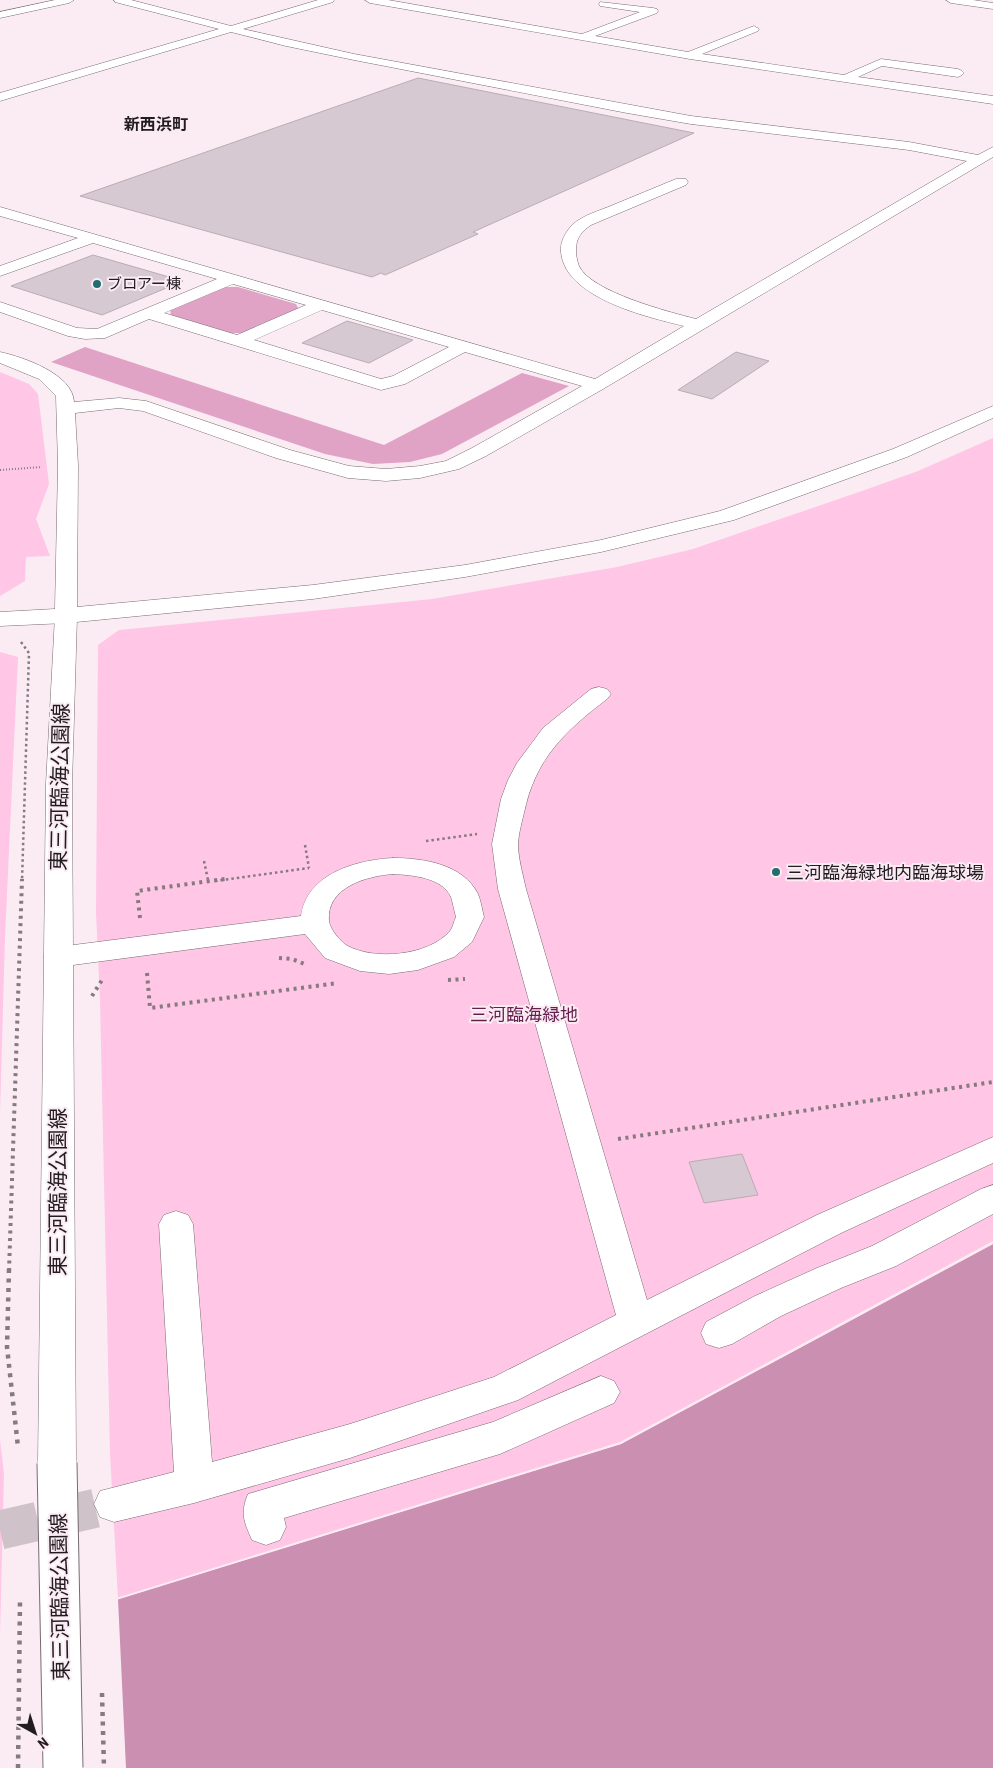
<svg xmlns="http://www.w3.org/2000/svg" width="993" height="1768" viewBox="0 0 993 1768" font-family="'Roboto Condensed','Noto Sans JP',sans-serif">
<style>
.green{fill:#ffc6e6}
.forest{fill:#e0a2c5}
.water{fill:#cb8fb1}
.pier{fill:#fbecf4}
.building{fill:#d7c9d1;stroke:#baacb3}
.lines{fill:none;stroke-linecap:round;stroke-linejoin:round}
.minor-tunnel{stroke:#cfc2c9;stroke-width:39;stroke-dasharray:39 20;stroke-linecap:butt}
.minor-casing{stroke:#776b71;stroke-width:1}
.major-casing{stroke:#776b71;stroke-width:1}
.path-far3{stroke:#847a7f;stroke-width:2;stroke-dasharray:1 2;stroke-linecap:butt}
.path-far2{stroke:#847a7f;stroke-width:2.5;stroke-dasharray:2.5 3;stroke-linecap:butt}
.path-far1{stroke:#847a7f;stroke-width:4;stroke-dasharray:3 4.5;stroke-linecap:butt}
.path{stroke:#847a7f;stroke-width:4.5;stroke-dasharray:4 5.5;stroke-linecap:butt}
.minor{fill:#fff;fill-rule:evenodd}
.major{fill:#fff;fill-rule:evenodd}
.major-bridge-casing{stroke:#776b71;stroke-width:41;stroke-linecap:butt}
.path-bridge{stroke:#847a7f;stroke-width:4.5;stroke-dasharray:4 5.5;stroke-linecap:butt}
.major-bridge{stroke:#fff;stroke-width:39}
.poi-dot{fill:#226e6d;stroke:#fbecf4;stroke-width:2}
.labels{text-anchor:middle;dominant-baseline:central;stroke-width:4;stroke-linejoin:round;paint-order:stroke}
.far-poi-label{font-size:15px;fill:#211c1f;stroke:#fbecf4;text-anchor:start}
.far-quarter-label{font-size:16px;font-weight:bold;fill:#211c1f;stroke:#fbecf4}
.poi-label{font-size:18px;fill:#211c1f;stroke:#fbecf4;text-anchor:start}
.park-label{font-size:18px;fill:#661f4d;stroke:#fbecf4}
.near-street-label{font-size:21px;fill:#211c1f;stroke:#fbecf4}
</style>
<rect width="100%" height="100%" fill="#fbecf4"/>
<g class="green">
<path d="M 0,372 L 29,384 L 38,394 L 49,484 L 36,519 L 50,556 L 26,557 L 25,581 L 0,596 Z"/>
<path d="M 993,438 L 993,1244 L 621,1444 L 118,1598 L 110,1453 L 100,1000 L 96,912 L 98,645 L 119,630 L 432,599 L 617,567 L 693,549 L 859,492 L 918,471 Z"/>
<path d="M 0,652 L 18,657 L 5,937 L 0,1114 Z"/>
<path d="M 0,1440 L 4,1474 L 0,1636 Z"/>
</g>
<g class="forest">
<path d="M 222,287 L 238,287 L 296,304 L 299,310 L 247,333 L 230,333 L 171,315 L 170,309 Z"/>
<path d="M 85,347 L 384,445 L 522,373 L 569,386 L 442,454 L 410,462 L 373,464 L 325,454 L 51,362 Z"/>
</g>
<path class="water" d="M 993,1244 L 993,1768 L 0,1768 L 0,1636 L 621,1444 Z"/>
<path class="pier" d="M 993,1241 L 993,1244 L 621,1444 L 118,1599 L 126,1768 L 0,1768 L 0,1634 L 620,1442 Z"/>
<g class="building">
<path d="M 418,78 L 694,133 L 473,232 L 478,234 L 385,275 L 381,273 L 372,277 L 80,196 Z"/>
<path d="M 93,255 L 183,281 L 102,315 L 11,286 Z"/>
<path d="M 347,321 L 413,340 L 369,363 L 302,343 Z"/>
<path d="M 736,352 L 769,361 L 712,399 L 678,390 Z"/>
<path d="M 742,1154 L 758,1195 L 704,1203 L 689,1162 Z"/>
</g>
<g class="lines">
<path class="minor-tunnel" d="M 0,1530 L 114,1504"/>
<defs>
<g id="minor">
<path d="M 55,0 L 74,0 L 69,3 L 0,18 L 0,12 Z"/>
<path d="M 114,0 L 131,0 L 231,26 L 318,0 L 334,0 L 333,2 L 243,29 L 354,54 L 691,116 L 909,142 L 978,155 L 993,147 L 993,157 L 603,389 L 486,456 L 459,469 L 420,478 L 386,481 L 348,478 L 276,458 L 143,411 L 119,408 L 75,413 L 78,465 L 77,607 L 313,585 L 465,565 L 601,540 L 720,511 L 893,449 L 993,406 L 993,418 L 907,457 L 734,520 L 601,552 L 465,577 L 313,599 L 66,623 L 0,626 L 0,612 L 55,609 L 58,465 L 56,396 L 39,379 L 0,363 L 0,352 C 23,357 73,374 74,402 L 119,398 L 146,401 L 290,450 L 349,466 L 386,469 L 420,466 L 446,461 L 472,448 L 582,386 L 465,352 L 405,384 L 381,390 L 149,319 L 105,338 L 85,339 L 68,336 L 0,312 L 0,302 L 77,328 L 97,329 L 217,279 L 93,243 L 0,276 L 0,266 L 78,238 L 0,216 L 0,207 L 595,379 L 684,326 C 647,317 565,298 561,252 C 560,242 565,233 572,225 C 583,215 599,211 613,205 C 634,196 655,188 676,179 L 686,179 L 688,182 L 686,185 L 591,225 C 581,232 576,238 576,250 C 576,255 577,261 579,266 C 591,292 669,312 696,319 L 967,161 L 909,150 L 691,124 L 627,113 L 354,60 L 286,46 L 231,32 L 0,101 L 0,93 L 219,29 L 115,2 ZM 233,284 L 306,305 L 237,335 L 164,313 ZM 322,310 L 449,347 L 393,376 L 381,379 L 254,340 Z"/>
<path d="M 365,0 L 388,0 L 582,34 L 640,12 L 600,6 L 599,4 L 600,2 L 653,8 L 657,9 L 658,11 L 657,13 L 595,36 L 688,52 L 754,26 L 759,29 L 758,31 L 702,54 L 844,75 L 881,59 L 958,69 L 962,71 L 964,73 L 962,75 L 958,77 L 882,66 L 858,77 L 993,96 L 993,104 L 690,59 L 370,3 Z"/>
<path d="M 946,0 L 973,0 L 993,3 L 993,9 L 951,3 Z"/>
<path d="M 599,687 L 607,689 L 611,694 L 607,699 C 565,731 535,759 524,813 C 521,825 518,836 518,847 C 519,862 523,875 526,889 L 647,1300 L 817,1215 L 993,1137 L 993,1163 L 841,1233 L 518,1400 L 350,1458 L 194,1503 L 114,1522 L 100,1517 L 94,1504 L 100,1491 L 174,1472 L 159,1224 L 164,1215 L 176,1211 L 188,1215 L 193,1224 L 212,1462 L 350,1424 L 494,1377 L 616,1315 L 498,889 L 492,844 L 501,799 L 508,780 L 517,763 L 543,728 L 591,689 Z"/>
<path d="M 393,858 C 423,858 463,864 478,894 C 481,901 482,910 484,917 L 472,942 L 454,957 L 418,970 L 389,974 L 360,971 L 325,958 L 305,934 L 58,967 L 48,964 L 44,957 L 48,950 L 58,947 L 301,916 C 307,873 357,860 393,858 ZM 393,874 C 411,875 442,877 451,897 C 453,903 454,910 456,917 C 454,921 453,927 450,931 C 429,956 373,961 346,945 C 339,940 330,929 329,921 C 326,887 367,876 393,874 Z"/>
<path d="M 993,1185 L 993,1214 L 896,1266 L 841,1288 L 781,1316 L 732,1344 L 719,1348 L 706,1344 L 701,1333 L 706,1322 L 755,1296 L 817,1268 L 872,1246 L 981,1189 Z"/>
<path d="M 601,1376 L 614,1381 L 620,1392 L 614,1403 L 500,1454 L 284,1518 L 286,1527 L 280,1540 L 266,1545 L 252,1540 C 244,1522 240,1513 248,1494 L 493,1422 Z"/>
</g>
<path id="major" d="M 66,609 L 74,611 L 77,616 L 72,784 L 76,1463 L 71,1475 L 57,1480 L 43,1475 L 38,1463 L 46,784 L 55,616 L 58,611 Z"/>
</defs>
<use href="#minor" class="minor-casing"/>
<use href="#major" class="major-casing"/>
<path class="path-far3" d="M 0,470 L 42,467"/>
<g class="path-far2">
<path d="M 21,642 L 29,653 L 22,881"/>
<path d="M 426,841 L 477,834"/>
<path d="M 305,845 L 309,868"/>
<path d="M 204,861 L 208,880"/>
<path d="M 215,881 L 309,868"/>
</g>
<g class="path-far1">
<path d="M 140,918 L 137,891 L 225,879"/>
<path d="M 279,958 L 292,959 L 307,965"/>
<path d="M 147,973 L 150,1008 L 338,983"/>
<path d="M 448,980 L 465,979"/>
<path d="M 92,996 L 102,980"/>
<path d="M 618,1139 L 993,1082"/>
<path d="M 9,1271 L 22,879"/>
</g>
<path class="path" d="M 9,1269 L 7,1347 L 18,1447"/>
<use href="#minor" class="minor"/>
<use href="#major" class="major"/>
<defs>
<path id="major-bridge" d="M 57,1463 L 63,1768"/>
</defs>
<use href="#major-bridge" class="major-bridge-casing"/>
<g class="path-bridge">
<path d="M 102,1693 L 104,1768"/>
<path d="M 18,1768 L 20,1601"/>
</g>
<use href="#major-bridge" class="major-bridge"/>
</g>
<g class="poi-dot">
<circle cx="97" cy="284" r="5"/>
<circle cx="776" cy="872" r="5"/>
</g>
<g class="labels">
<g class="far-poi-label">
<text x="107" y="284">ブロアー棟</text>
</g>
<g class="far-quarter-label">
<text x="156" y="124">新西浜町</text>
</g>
<g class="poi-label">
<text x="786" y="872">三河臨海緑地内臨海球場</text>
</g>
<g class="park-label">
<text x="524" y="1014">三河臨海緑地</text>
</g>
<g class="near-street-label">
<text transform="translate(60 787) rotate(-89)">東三河臨海公園線</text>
<text transform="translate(58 1192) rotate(-90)">東三河臨海公園線</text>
<text transform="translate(60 1597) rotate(-91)">東三河臨海公園線</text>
</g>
</g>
<g transform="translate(35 1733) rotate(141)" stroke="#fbecf4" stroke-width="4" paint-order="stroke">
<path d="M0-4L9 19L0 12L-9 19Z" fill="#211c1f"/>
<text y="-8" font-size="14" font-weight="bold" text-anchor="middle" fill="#211c1f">N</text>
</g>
</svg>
